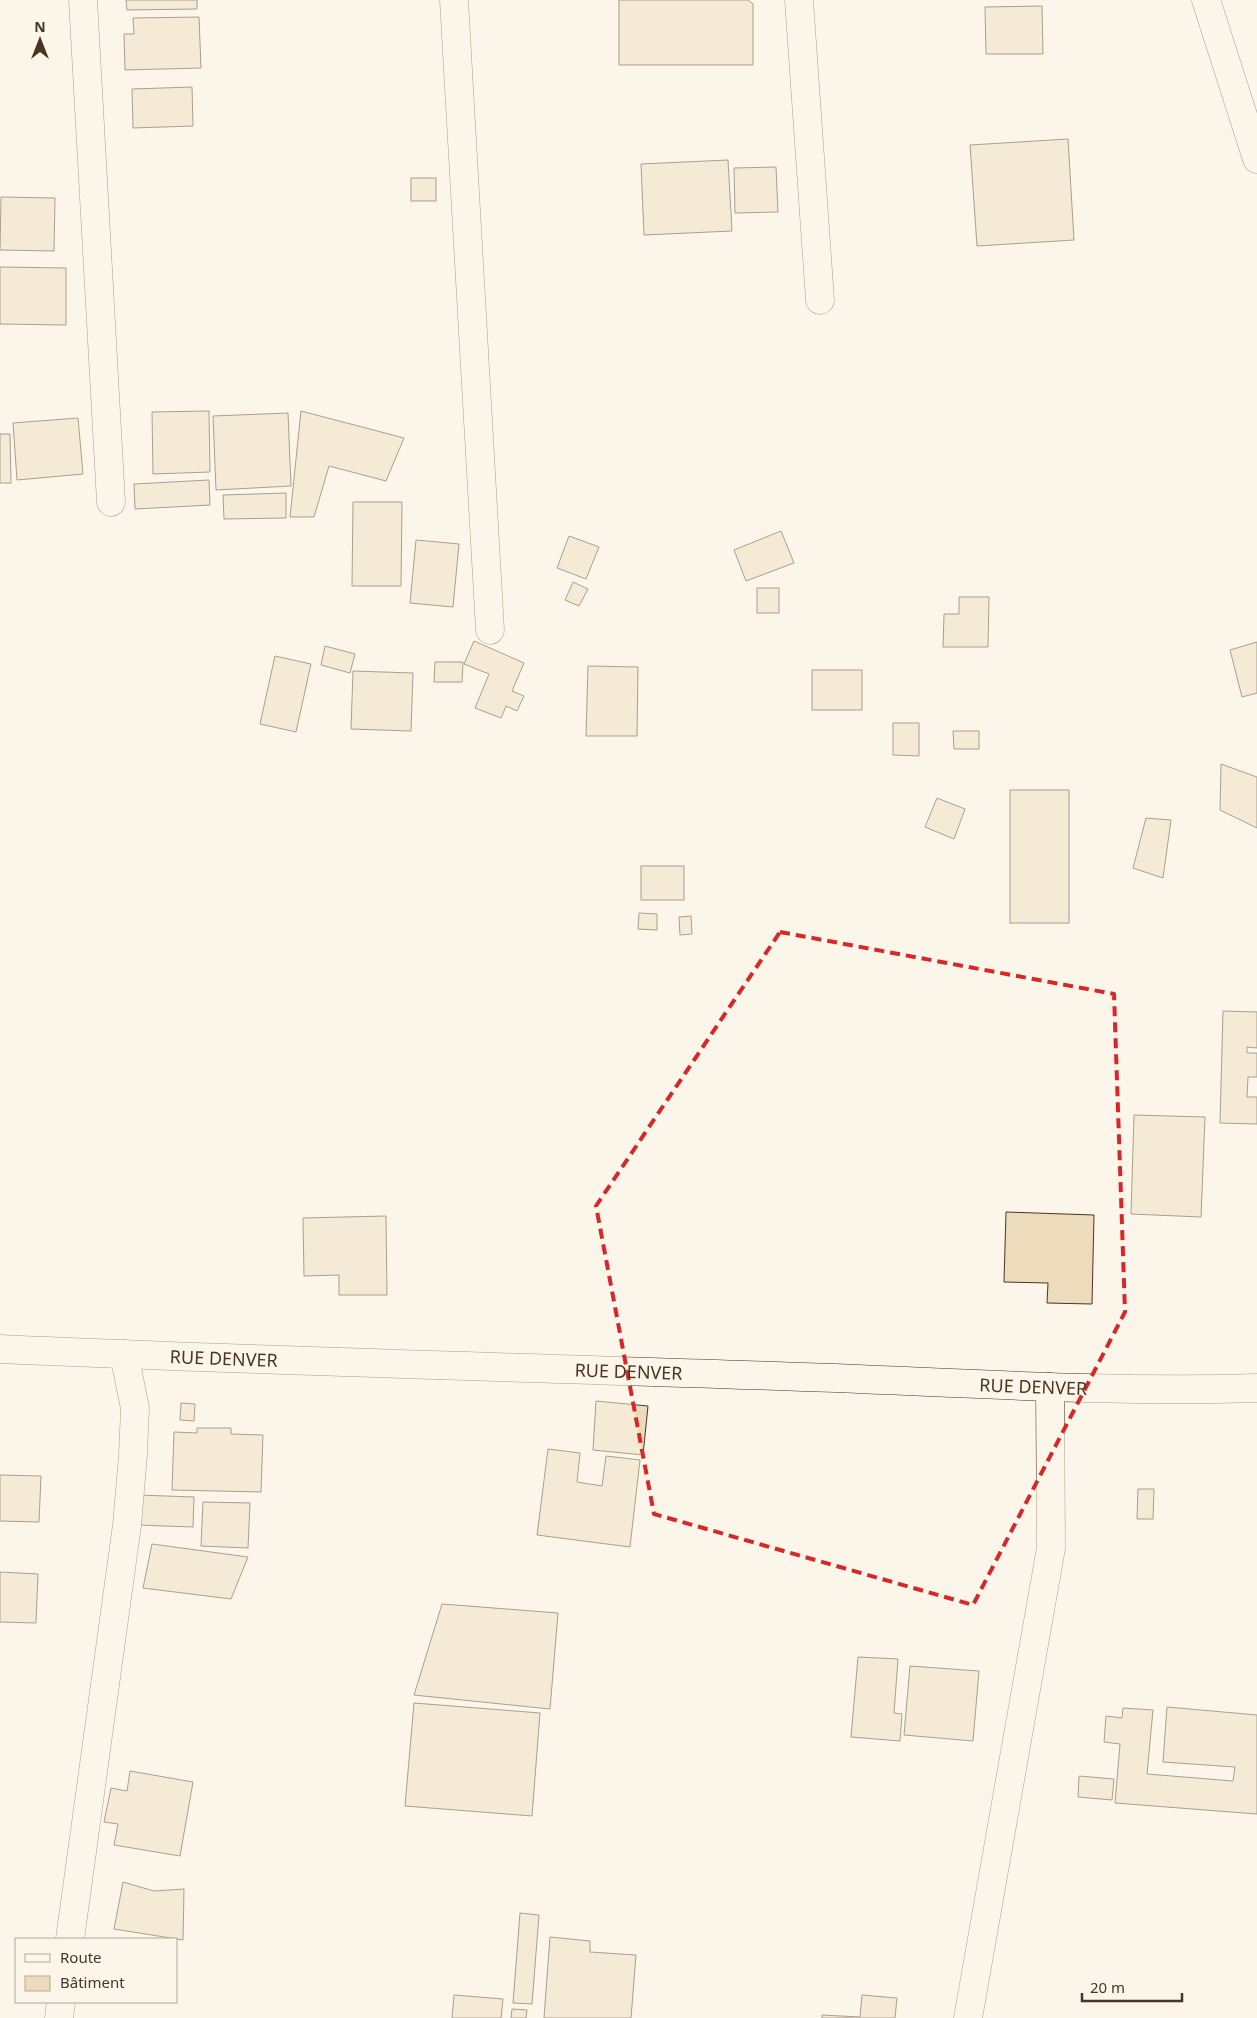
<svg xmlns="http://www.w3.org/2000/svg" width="1257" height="2018" viewBox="0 0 1257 2018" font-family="'Noto Sans',sans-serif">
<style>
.building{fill:#ecdcbc;stroke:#4a3520}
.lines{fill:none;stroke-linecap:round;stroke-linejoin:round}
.minor-casing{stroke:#4a3520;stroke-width:29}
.minor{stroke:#fbf6e9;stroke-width:28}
.marked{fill:none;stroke:#d62828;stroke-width:4;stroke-dasharray:10 6;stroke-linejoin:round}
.labels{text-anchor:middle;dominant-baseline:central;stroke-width:4;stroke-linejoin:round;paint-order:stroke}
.street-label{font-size:18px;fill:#4a3520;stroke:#fbf6e9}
</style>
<rect width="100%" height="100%" fill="#fbf6e9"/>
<g class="building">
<path d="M 126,0 L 197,0 L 197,9 L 127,10 Z"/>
<path d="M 619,0 L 748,0 L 753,4 L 753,65 L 619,65 Z"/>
<path d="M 1042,6 L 1043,54 L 986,54 L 985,7 Z"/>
<path d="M 199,17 L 201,68 L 125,70 L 124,34 L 134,34 L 133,18 Z"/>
<path d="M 192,87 L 193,126 L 133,128 L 132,89 Z"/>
<path d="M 1068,139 L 1074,240 L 977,246 L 970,145 Z"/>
<path d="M 728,160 L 732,231 L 644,235 L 641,164 Z"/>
<path d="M 776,167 L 778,212 L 735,213 L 734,168 Z"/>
<rect x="411" y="178" width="25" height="23"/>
<path d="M 1,197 L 55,198 L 54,251 L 0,250 Z"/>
<path d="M 0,267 L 66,268 L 66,325 L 0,324 Z"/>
<path d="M 209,411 L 210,472 L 153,474 L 152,412 Z"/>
<path d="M 301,411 L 404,438 L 386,481 L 329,466 L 314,517 L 290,517 Z"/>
<path d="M 288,413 L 291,486 L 216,490 L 213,416 Z"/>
<path d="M 78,418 L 83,474 L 17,480 L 13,423 Z"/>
<path d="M 0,434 L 10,434 L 11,483 L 0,483 Z"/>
<path d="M 209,480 L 210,505 L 135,509 L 134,484 Z"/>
<path d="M 286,493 L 286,518 L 224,519 L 223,495 Z"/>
<path d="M 353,502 L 402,502 L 401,586 L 352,586 Z"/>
<path d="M 781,531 L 794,563 L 746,581 L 734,550 Z"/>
<path d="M 569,536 L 599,547 L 586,579 L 557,568 Z"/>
<path d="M 416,540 L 459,544 L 453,607 L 410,603 Z"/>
<path d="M 573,582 L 588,589 L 579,606 L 565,600 Z"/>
<rect x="757" y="588" width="22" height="25"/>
<path d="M 959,597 L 989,597 L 988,647 L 943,647 L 944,614 L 959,614 Z"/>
<path d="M 474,641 L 524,663 L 512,691 L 524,696 L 517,711 L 506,706 L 501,718 L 475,708 L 489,674 L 464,664 Z"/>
<path d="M 1257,642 L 1257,693 L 1242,697 L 1230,650 Z"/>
<path d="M 325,646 L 355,654 L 350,673 L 321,665 Z"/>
<path d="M 275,656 L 311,664 L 296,732 L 260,724 Z"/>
<path d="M 435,662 L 463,662 L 462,682 L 434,682 Z"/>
<path d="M 588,666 L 638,667 L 637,736 L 586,736 Z"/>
<rect x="812" y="670" width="50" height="40"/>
<path d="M 353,671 L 413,673 L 411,731 L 351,729 Z"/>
<path d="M 893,723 L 919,723 L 919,756 L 893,755 Z"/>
<path d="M 953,731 L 979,731 L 979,749 L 954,749 Z"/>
<path d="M 1221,764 L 1257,777 L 1257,828 L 1220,810 Z"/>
<rect x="1010" y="790" width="59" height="133"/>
<path d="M 937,798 L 965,809 L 954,839 L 925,827 Z"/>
<path d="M 1146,818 L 1171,820 L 1163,878 L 1133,868 Z"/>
<rect x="641" y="866" width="43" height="34"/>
<path d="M 639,913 L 657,914 L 657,930 L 638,929 Z"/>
<path d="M 691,916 L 692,934 L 680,935 L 679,917 Z"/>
<path d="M 1223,1011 L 1257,1012 L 1257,1048 L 1247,1047 L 1247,1053 L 1257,1053 L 1257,1077 L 1248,1077 L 1247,1097 L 1257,1097 L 1257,1124 L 1220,1123 Z"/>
<path d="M 1134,1115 L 1205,1117 L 1201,1217 L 1131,1214 Z"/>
<path d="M 1006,1212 L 1094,1215 L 1092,1304 L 1047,1303 L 1048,1283 L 1004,1282 Z"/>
<path d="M 386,1216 L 387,1295 L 339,1295 L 339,1275 L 304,1276 L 303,1218 Z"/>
<path d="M 596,1401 L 648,1406 L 643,1455 L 593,1450 Z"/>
<path d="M 181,1403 L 195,1404 L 194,1421 L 180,1420 Z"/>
<path d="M 197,1428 L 231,1428 L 231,1434 L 263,1435 L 261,1492 L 172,1490 L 174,1432 L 197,1433 Z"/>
<path d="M 548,1449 L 580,1453 L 577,1482 L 602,1486 L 606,1456 L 640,1460 L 630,1547 L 537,1535 Z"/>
<path d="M 0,1475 L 41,1476 L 39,1522 L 0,1521 Z"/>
<path d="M 1138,1489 L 1154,1489 L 1153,1519 L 1137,1519 Z"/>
<path d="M 138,1495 L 194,1497 L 193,1527 L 137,1525 Z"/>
<path d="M 203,1502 L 250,1503 L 248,1548 L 201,1546 Z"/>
<path d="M 152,1544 L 248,1557 L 231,1599 L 143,1588 Z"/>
<path d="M 0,1572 L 38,1574 L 36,1623 L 0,1622 Z"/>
<path d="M 442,1604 L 558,1613 L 550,1709 L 414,1695 Z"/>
<path d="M 858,1657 L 898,1659 L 894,1713 L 902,1714 L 900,1741 L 851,1737 Z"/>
<path d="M 910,1666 L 979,1671 L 973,1741 L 904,1735 Z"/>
<path d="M 414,1703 L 540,1713 L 532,1816 L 405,1806 Z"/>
<path d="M 1167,1707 L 1257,1715 L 1257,1814 L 1115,1803 L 1120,1744 L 1104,1742 L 1106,1716 L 1122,1718 L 1123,1708 L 1153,1710 L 1147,1774 L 1233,1781 L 1235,1767 L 1163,1762 Z"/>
<path d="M 130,1771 L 193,1782 L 180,1856 L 114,1845 L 118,1824 L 104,1822 L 111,1788 L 127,1791 Z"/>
<path d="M 1079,1776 L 1114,1779 L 1112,1800 L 1078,1797 Z"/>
<path d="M 123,1882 L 154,1891 L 184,1889 L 183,1940 L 114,1929 Z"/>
<path d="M 520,1913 L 539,1915 L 532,2004 L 513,2003 Z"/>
<path d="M 550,1937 L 590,1941 L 590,1952 L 636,1955 L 631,2018 L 544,2018 Z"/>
<path d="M 454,1995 L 503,1999 L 501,2018 L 452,2018 Z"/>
<path d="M 862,1995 L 897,1998 L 895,2018 L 822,2018 L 822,2015 L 860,2017 Z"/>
<path d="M 512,2009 L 527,2010 L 526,2018 L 511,2018 Z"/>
</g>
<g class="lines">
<defs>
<g id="minor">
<path d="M 83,0 L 111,502"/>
<path d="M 454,0 L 490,630"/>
<path d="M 799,0 L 820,300"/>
<path d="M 1206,0 L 1257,159"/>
<path id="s1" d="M 0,1349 C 259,1361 518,1367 777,1376 C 937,1381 1097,1393 1257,1388"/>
<path d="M 70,1939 L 127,1525 L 133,1455 L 135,1408 L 124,1354"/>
<path d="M 59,2018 L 61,2002"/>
<path d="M 968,2018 L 1051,1548 L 1050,1387"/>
</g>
</defs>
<use href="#minor" class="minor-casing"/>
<use href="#minor" class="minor"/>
</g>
<path d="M0 0H1257V2018H0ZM 780,932 L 1114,994 L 1125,1312 L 973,1605 L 654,1514 L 596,1206 Z" fill="#fbf6e9" fill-opacity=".55" fill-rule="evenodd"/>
<path class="marked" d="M 780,932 L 1114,994 L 1125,1312 L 973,1605 L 654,1514 L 596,1206 Z"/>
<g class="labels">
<g class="street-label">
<text stroke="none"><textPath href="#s1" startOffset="224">RUE DENVER</textPath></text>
<text stroke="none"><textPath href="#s1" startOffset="629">RUE DENVER</textPath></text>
<text stroke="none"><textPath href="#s1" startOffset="1034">RUE DENVER</textPath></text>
</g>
</g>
<rect x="15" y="1938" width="162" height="65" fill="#fbf6e9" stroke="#b4a999"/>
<rect x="25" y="1954" width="25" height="8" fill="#fbf6e9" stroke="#b4a999"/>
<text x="60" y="1963" font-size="15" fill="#4a3520">Route</text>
<rect x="25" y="1976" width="25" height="15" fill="#ecdcbc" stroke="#b4a999"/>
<text x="60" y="1988" font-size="15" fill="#4a3520">Bâtiment</text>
<g transform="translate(40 40)" stroke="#fbf6e9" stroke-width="4" paint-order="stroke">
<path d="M0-4L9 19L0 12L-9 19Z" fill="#4a3520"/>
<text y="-8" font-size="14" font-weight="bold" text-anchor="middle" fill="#4a3520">N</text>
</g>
<path d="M1082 1993v8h100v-8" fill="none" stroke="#4a3520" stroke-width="2.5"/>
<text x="1090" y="1993" font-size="15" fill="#4a3520" stroke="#fbf6e9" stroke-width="4" paint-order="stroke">20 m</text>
</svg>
